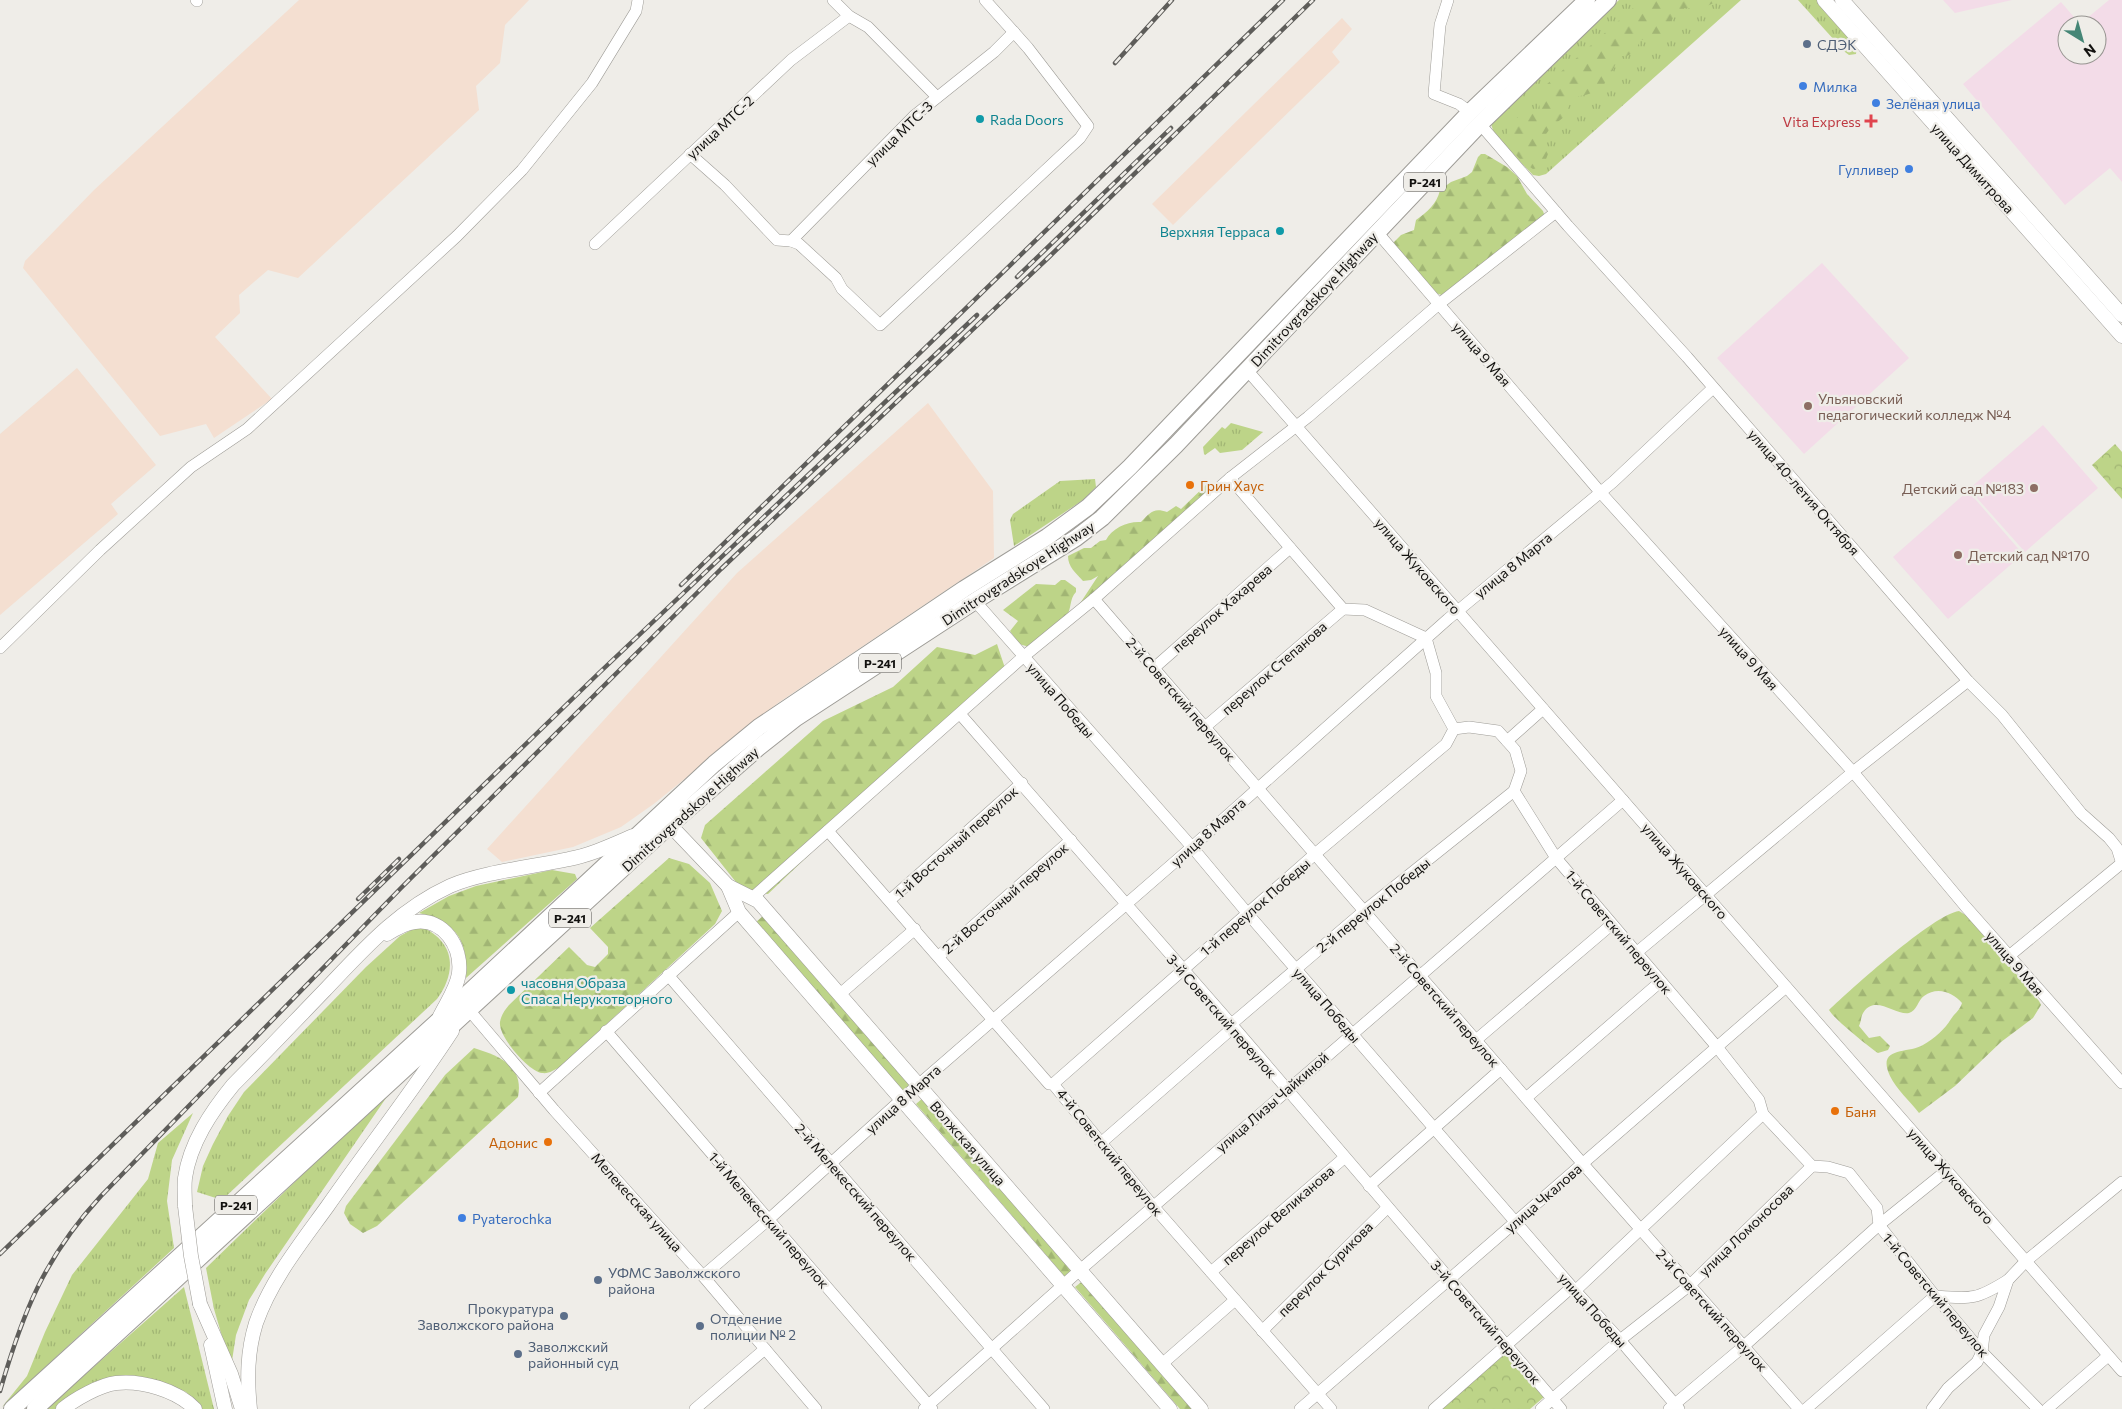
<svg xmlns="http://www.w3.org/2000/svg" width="2122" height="1409" viewBox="0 0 2122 1409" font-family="Commissioner,sans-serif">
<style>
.industrial{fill:#f4dfd1}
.education{fill:#f3dce8;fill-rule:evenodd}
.grass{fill:url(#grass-tufts)}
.forest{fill:url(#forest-firs)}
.park{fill:url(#park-crowns)}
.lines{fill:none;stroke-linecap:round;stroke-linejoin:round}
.minor-casing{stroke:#9e9c97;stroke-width:12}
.major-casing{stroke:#9e9c97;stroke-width:15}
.highway-casing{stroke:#9e9c97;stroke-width:18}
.minor{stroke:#fff;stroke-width:11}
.major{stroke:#fff;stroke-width:14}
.highway{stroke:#fff;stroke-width:16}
.rail-casing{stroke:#5e5d5a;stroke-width:4.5}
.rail{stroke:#efede8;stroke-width:2.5;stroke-dasharray:8;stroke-linecap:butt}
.major-bridge-casing{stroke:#9e9c97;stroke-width:15;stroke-linecap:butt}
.major-bridge{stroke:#fff;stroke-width:14}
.service-dot{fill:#5c6f8a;stroke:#efede8;stroke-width:2}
.shop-dot{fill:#3f7fe0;stroke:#efede8;stroke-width:2}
.culture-dot{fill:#0f9aa8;stroke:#efede8;stroke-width:2}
.health-dot{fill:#e0444e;stroke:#efede8;stroke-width:2}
.education-dot{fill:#8d6e63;stroke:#efede8;stroke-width:2}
.food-dot{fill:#e8710a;stroke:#efede8;stroke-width:2}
.labels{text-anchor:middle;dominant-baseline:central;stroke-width:4.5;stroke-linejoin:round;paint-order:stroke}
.shield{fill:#efede8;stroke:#545350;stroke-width:1}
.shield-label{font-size:12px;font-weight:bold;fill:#12110f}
.service-label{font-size:14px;fill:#4e5e75;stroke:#efede8;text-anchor:start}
.shop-label{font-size:14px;fill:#366cbe;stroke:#efede8;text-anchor:start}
.culture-label{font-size:14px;fill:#0d838f;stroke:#efede8;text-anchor:start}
.health-label{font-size:14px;fill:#be3a42;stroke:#efede8;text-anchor:end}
.street-label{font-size:14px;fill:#12110f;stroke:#efede8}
.education-label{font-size:14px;fill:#785e54;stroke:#efede8;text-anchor:start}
.food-label{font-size:14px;fill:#c56008;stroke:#efede8;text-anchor:start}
</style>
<defs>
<pattern id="grass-tufts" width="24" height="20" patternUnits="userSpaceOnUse" patternTransform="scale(1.25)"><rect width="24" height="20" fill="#bdd488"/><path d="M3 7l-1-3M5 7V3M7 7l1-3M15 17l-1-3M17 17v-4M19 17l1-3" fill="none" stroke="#a1b574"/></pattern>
<pattern id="forest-firs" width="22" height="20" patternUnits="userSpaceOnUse" patternTransform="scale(1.25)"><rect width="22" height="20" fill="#bdd488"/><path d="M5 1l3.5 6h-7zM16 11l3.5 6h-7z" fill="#a1b574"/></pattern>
<pattern id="park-crowns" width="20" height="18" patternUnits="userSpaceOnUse" patternTransform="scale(1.25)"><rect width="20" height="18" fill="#bdd488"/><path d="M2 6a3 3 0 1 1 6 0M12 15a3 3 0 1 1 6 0" fill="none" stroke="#a1b574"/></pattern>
</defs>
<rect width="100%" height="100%" fill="#efede8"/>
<g class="industrial">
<path d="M 299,0 L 529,0 L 505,25 L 500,63 L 476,86 L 479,110 L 298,278 L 268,270 L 239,295 L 240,313 L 215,337 L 272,399 L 214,438 L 206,424 L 160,436 L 23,268 L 25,261 L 94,190 Z"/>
<path d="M 1342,18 L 1352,29 L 1332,52 L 1340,62 L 1173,225 L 1152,204 Z"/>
<path d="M 77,368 L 156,465 L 111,504 L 118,514 L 0,615 L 0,434 Z"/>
<path d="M 928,403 L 993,491 L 994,558 L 778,703 L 655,803 L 621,827 L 573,847 L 502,862 L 487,849 L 737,573 Z"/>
</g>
<g class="education">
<path d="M 1943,0 L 2012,0 L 1955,13 Z"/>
<path d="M 2109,0 L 2122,0 L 2122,182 L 2110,168 L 2065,205 L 1963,84 L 2061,2 L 2080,24 ZM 2067,25 L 2097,25 L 2097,55 L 2067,55 Z"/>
<path d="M 1822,263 L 1909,358 L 1804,454 L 1717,358 Z"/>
<path d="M 2043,425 L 2098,488 L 2025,552 L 1969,489 Z"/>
<path d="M 1968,491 L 2023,554 L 1948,619 L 1893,557 Z"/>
</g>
<g class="grass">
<path d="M 1619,0 L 1741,0 L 1546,174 L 1539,176 L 1533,175 L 1495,136 L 1491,124 L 1499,112 Z"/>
<path d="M 1798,0 L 1817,0 L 1855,43 L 1857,47 L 1856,54 L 1849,55 L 1845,52 Z"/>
<path d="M 1231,423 L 1263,432 L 1242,450 L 1220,453 L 1215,448 L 1205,455 L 1204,454 L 1203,447 L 1222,427 L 1225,429 Z"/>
<path d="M 1095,479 L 1096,487 L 1083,500 L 1014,546 L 1010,520 L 1013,514 L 1060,481 Z"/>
<path d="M 424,928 C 456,944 456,973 437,999 L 222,1200 L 197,1192 L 203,1166 L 213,1144 L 228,1116 L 244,1092 L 366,967 L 400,936 L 413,929 Z"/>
<path d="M 395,1085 L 265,1274 L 249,1300 L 236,1335 L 231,1367 L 214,1309 L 206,1268 Z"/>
<path d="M 193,1113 L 172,1160 L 167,1201 L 174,1248 L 2,1407 L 27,1376 L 45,1332 L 72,1275 L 148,1179 L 158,1143 Z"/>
<path d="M 184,1287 L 214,1409 L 202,1409 L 186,1392 L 160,1383 L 84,1389 L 55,1409 L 46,1409 Z"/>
</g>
<g class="forest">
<path d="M 1642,0 L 1718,0 C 1707,8 1697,9 1684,8 L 1675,16 L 1659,36 L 1641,40 L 1634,52 L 1627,56 L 1621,56 L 1618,58 C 1608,83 1602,94 1573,97 L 1564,117 L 1551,127 L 1544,137 L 1548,154 L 1543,167 L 1533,169 C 1515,158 1495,137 1517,118 C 1523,113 1533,112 1540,109 L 1537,93 Z"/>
<path d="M 1481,154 L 1485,154 L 1507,167 L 1517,176 L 1527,194 L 1543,211 L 1546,220 L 1447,297 L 1433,292 L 1415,268 L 1397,255 L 1394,242 L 1401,235 L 1414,230 L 1416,220 C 1427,212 1437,204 1440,190 L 1451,182 L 1467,176 L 1472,172 L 1478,157 Z"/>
<path d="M 1207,484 L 1216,485 L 1079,605 L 1098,576 L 1091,580 L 1083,581 C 1076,573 1068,567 1068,556 L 1084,548 L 1091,548 L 1100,541 L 1106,540 C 1112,528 1128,521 1141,522 C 1150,513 1153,507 1167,512 L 1176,506 L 1181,509 Z"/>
<path d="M 1061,580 L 1065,580 L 1076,588 L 1076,592 C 1069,599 1072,609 1066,617 C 1057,629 1044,638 1033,648 L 1019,644 L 1010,631 L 1018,621 L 1003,610 L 1036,584 L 1055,585 Z"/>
<path d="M 997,644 L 1005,668 L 768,894 L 743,891 L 701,838 L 705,825 L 823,721 L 893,687 L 937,647 L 975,655 Z"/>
<path d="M 669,858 L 689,864 L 710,883 L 722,911 L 715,924 L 560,1067 C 554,1070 549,1074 542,1073 C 528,1071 498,1036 500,1022 C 501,1015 505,1010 509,1005 L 569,947 L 587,965 L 595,967 L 608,954 L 608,947 L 590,928 Z"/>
<path d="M 552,870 L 575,874 L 577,879 L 466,978 C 468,940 457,923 419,913 L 449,896 L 476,886 Z"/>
<path d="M 1959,911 L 1967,916 L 2039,1001 L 2041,1005 L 2033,1018 L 2001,1042 L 1955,1086 L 1919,1113 C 1910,1101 1896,1089 1890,1076 C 1876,1046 1908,1054 1923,1045 C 1934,1039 1945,1029 1951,1019 C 1955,1013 1960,1010 1962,1003 C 1953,992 1937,986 1924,996 C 1918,1000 1917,1011 1909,1013 C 1896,1016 1873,992 1862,1015 C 1861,1018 1861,1022 1859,1026 L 1869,1038 L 1880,1036 L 1890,1046 L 1888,1050 L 1878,1053 C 1869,1047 1834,1019 1829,1010 C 1850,990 1934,914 1959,911 Z"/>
<path d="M 764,915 L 910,1085 L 903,1091 L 755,923 Z"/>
<path d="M 474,1048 C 500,1056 524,1066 518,1097 L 377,1226 L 363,1233 L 350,1224 L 344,1213 L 346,1206 L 445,1075 Z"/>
<path d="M 924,1097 L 1074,1269 L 1065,1277 L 916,1104 Z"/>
<path d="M 1084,1280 L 1195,1409 L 1180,1409 L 1075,1287 Z"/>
</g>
<g class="park">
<path d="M 2115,444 L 2122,452 L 2122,499 L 2092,465 Z"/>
<path d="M 1504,1350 L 1544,1397 L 1530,1409 L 1436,1409 Z"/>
</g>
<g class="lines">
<defs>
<g id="minor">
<path d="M 196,0 L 197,1"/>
<path d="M 833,0 L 849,16 L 868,27 L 937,97"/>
<path d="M 1448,0 L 1440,25 L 1434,94 L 1459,104 L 1470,112"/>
<path d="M 1480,124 L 1568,226 L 1687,357 L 1968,681 L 2002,715 L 2081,813 L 2109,838 L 2117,848 L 2122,864"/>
<path d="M 690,154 L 725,185 L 777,240 L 791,241 L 799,244 L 836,278 L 842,289 L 880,325 L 1080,138 L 1088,126 L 1028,48 L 985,0"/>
<path d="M 1377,232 L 1601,493 L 1853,772 L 1965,906 L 2122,1083"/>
<path d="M 791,241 L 914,116 L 994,52 L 1014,32"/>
<path d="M 595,244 L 791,60 L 849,16"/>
<path d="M 1247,370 L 2122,1371"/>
<path d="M 1230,478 L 1343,609 L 1365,610 L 1426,638 L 1436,673 L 1436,696 L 1454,729 L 1469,727 L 1498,731 L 1515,750 L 1521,771 L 1514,791 L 1556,858 L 1717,1047 L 1759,1100 L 1763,1114 L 1812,1166 L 1828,1167 L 1849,1173 L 1877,1208 L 1879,1225 L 1935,1296 L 1982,1352 L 2038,1409"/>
<path d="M 1094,599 L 1583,1164 L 1799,1409"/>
<path d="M 975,601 L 1192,847 L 1248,914 L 1572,1287 L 1620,1340 L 1679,1409"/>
<path d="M 0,648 L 100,550 L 191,467 L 247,429 L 457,236 L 522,170 L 592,83 L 636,11 L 638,0"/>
<path d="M 1154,668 L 1290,548"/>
<path d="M 960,714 L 1233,1026 L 1561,1409"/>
<path d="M 1205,727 L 1343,609"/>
<path d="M 1507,741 L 1543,709"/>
<path d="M 828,831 L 1049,1084 L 1053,1084 L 1153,1206 L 1331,1409"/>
<path d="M 752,898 L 1023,657 L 1094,599 L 1230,478 L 1308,417 L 1439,304 L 1556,212"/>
<path d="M 890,900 L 1022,783"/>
<path d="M 1636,953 L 1853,772 L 1968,681"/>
<path d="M 939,956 L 1071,840"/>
<path d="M 2009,956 L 2122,863"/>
<path d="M 668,975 L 1044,1409"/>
<path d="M 839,995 L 915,929"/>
<path d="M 469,1010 L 554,1110 L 703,1276 L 816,1409"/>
<path d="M 606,1031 L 932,1409"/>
<path d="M 1476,1040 L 1611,925"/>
<path d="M 1053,1084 L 1315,854 L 1446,744 L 1454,729"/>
<path d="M 539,1093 L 739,912"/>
<path d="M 1526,1098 L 1660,982"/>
<path d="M 1102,1142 L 1228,1032 L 1235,1021 L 1364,911 L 1514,791"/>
<path d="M 1369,1186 L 1501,1069"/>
<path d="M 1211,1272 L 1344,1158"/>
<path d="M 703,1276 L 768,1220 L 902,1099 L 1192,847 L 1448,619 L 1613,482 L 1713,388"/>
<path d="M 1575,1291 L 1763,1114"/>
<path d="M 1262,1331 L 1387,1208"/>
<path d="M 1162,1364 L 1235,1300"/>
<path d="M 695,1409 L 765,1349"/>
<path d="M 924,1409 L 1080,1270 L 1623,800"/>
<path d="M 1300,1409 L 1786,987"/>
<path d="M 1434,1409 L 1572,1287"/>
<path d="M 1541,1409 L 1620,1340 L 1690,1285 L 1812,1166"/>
<path d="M 1669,1409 L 1744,1346 L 1879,1225 L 1946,1171"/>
<path d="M 1806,1409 L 1935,1296 C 1972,1299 1976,1300 2008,1280"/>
<path d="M 1932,1409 L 1948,1388 L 1977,1362 L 1982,1352 L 1984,1335 L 1999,1307 L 2008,1280 L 2026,1261 L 2122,1182"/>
<path d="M 2047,1409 L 2108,1356"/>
</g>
<g id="major">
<path d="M 1824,0 L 2122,336"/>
<path d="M 1842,0 L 2122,315"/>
<path d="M 670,825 L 728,886 L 758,901 L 1201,1409"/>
<path d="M 728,886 L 739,912 L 1170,1409"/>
<path d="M 387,934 C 395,929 405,923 415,922 C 444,918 462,947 459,973 C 457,988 447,1002 440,1016"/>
<path d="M 185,1206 C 185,1197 184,1187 185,1178 C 190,1143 211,1112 233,1085 C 264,1054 294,1022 325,990 C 364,949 398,910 450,886 C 482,872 533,867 569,859 C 591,855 612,845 633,836"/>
<path d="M 200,1304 L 231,1374 L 242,1409"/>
<path d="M 211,1345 L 225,1409"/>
<path d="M 63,1409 C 75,1399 100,1385 116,1383 C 141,1380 177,1390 195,1409"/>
<path d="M 250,1409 C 247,1379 247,1352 256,1323 C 271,1280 301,1243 327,1207 C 368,1148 413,1091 452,1031"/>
</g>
<g id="highway">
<path d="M 12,1409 L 436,1023 L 714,764 L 759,727 L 964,589 L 1047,537 L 1088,507 L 1130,467 L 1470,112 L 1587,0"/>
<path d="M 35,1409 L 670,825 L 758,748 L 796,718 L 975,601 L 1076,538 L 1102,518 L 1176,445 L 1480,124 L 1608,0"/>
</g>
</defs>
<use href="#minor" class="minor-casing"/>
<use href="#major" class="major-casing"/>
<use href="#highway" class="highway-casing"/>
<use href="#minor" class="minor"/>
<use href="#major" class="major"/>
<use href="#highway" class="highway"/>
<defs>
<g id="rail">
<path d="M 1115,63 L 1172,0"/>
<path d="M 1017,277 L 1171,128"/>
<path d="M 681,585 L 1283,0"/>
<path d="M 358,899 L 399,859"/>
<path d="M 0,1254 L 599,673 L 977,315"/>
<path d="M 0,1391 C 23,1312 44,1258 101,1196 L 401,888 L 721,569 L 1049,257 L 1313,0"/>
</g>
</defs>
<use href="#rail" class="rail-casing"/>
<use href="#rail" class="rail"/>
<defs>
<path id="major-bridge" d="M 185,1206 L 191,1256 L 200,1304"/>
</defs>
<use href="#major-bridge" class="major-bridge-casing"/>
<use href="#major-bridge" class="major-bridge"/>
</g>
<g class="service-dot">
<circle cx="1807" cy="44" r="5"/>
<circle cx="598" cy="1280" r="5"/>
<circle cx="564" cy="1316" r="5"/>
<circle cx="700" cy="1326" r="5"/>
<circle cx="518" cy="1354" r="5"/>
</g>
<g class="shop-dot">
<circle cx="1803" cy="86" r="5"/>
<circle cx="1876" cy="103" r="5"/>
<circle cx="1909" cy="169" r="5"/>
<circle cx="462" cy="1218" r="5"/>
</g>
<g class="culture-dot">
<circle cx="980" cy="119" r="5"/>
<circle cx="1280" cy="231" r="5"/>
<circle cx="511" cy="990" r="5"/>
</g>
<path class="health-dot" d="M1868.5 113.5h5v5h5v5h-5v5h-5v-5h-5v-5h5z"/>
<g class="education-dot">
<circle cx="1808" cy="406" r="5"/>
<circle cx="2034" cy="488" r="5"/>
<circle cx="1958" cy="555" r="5"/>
</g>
<g class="food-dot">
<circle cx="1190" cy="485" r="5"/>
<circle cx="1835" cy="1111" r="5"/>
<circle cx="548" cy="1142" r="5"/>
</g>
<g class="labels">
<g class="shield">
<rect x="1404" y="172.5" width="42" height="19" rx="4"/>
<rect x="859" y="653.5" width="42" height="19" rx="4"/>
<rect x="549" y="908.5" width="42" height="19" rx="4"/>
<rect x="215" y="1195.5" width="42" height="19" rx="4"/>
</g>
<g class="shield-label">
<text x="1425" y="182">Р-241</text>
<text x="880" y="663">Р-241</text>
<text x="570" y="918">Р-241</text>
<text x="236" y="1205">Р-241</text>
</g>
<g class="service-label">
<text x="1817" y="44">СДЭК</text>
<text x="608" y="1272">УФМС Заволжского<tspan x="608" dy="16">района</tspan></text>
<text x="554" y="1308" text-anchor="end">Прокуратура<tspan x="554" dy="16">Заволжского района</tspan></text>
<text x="710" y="1318">Отделение<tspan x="710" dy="16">полиции № 2</tspan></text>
<text x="528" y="1346">Заволжский<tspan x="528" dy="16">районный суд</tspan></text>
</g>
<g class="shop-label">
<text x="1813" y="86">Милка</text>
<text x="1886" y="103">Зелёная улица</text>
<text x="1899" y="169" text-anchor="end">Гулливер</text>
<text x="472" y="1218">Pyaterochka</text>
</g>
<g class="culture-label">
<text x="990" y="119">Rada Doors</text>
<text x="1270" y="231" text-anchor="end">Верхняя Терраса</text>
<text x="521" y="982">часовня Образа<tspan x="521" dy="16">Спаса Нерукотворного</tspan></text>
</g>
<g class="health-label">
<text x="1861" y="121">Vita Express</text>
</g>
<g class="street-label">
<text transform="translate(720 127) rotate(-43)">улица МТС-2</text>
<text transform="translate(899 133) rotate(-44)">улица МТС-3</text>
<text transform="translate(1973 168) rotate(48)">улица Димитрова</text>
<text transform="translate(1314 299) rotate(-47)">Dimitrovgradskoye Highway</text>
<text transform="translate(1482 354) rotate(49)">улица 9 Мая</text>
<text transform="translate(1804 492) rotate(49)">улица 40-летия Октября</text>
<text transform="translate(1513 565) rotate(-39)">улица 8 Марта</text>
<text transform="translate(1418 566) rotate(49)">улица Жуковского</text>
<text transform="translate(1018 573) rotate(-33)">Dimitrovgradskoye Highway</text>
<text transform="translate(1222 608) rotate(-41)">переулок Хахарева</text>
<text transform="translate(1749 658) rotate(48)">улица 9 Мая</text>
<text transform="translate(1274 668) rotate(-41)">переулок Степанова</text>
<text transform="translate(1181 699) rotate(49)">2-й Советский переулок</text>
<text transform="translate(1061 700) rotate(49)">улица Победы</text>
<text transform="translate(690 809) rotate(-42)">Dimitrovgradskoye Highway</text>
<text transform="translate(1208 832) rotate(-42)">улица 8 Марта</text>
<text transform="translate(956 842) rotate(-42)">1-й Восточный переулок</text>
<text transform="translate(1685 871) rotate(49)">улица Жуковского</text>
<text transform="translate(1005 898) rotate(-41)">2-й Восточный переулок</text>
<text transform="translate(1373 905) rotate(-39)">2-й переулок Победы</text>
<text transform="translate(1255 907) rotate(-41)">1-й переулок Победы</text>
<text transform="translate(1619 932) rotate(50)">1-й Советский переулок</text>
<text transform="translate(2015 963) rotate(49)">улица 9 Мая</text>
<text transform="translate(1327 1005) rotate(49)">улица Победы</text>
<text transform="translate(1445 1005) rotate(49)">2-й Советский переулок</text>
<text transform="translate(1222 1016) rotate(49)">3-й Советский переулок</text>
<text transform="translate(903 1099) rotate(-42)">улица 8 Марта</text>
<text transform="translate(1272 1102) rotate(-41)">улица Лизы Чайкиной</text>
<text transform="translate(968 1143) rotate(49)">Волжская улица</text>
<text transform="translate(1110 1152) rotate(51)">4-й Советский переулок</text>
<text transform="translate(1951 1176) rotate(49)">улица Жуковского</text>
<text transform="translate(856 1192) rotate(49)">2-й Мелекесский переулок</text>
<text transform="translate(1543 1198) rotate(-41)">улица Чкалова</text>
<text transform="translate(637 1202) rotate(48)">Мелекесская улица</text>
<text transform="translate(1278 1215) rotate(-41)">переулок Великанова</text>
<text transform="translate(769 1220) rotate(49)">1-й Мелекесский переулок</text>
<text transform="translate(1746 1230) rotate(-44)">улица Ломоносова</text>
<text transform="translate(1325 1269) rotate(-45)">переулок Сурикова</text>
<text transform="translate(1936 1295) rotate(50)">1-й Советский переулок</text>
<text transform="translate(1593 1310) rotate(48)">улица Победы</text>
<text transform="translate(1712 1310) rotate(48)">2-й Советский переулок</text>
<text transform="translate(1486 1322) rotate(49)">3-й Советский переулок</text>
</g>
<g class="education-label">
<text x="1818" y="398">Ульяновский<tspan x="1818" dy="16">педагогический колледж №4</tspan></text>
<text x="2024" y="488" text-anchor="end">Детский сад №183</text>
<text x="1968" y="555">Детский сад №170</text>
</g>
<g class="food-label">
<text x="1200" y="485">Грин Хаус</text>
<text x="1845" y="1111">Баня</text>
<text x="538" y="1142" text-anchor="end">Адонис</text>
</g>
</g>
<g transform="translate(2082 40) rotate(143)"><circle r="24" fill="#efede8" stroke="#979591"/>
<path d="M0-4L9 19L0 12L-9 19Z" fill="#458676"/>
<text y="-8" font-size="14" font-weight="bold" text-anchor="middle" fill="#12110f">N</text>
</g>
</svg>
